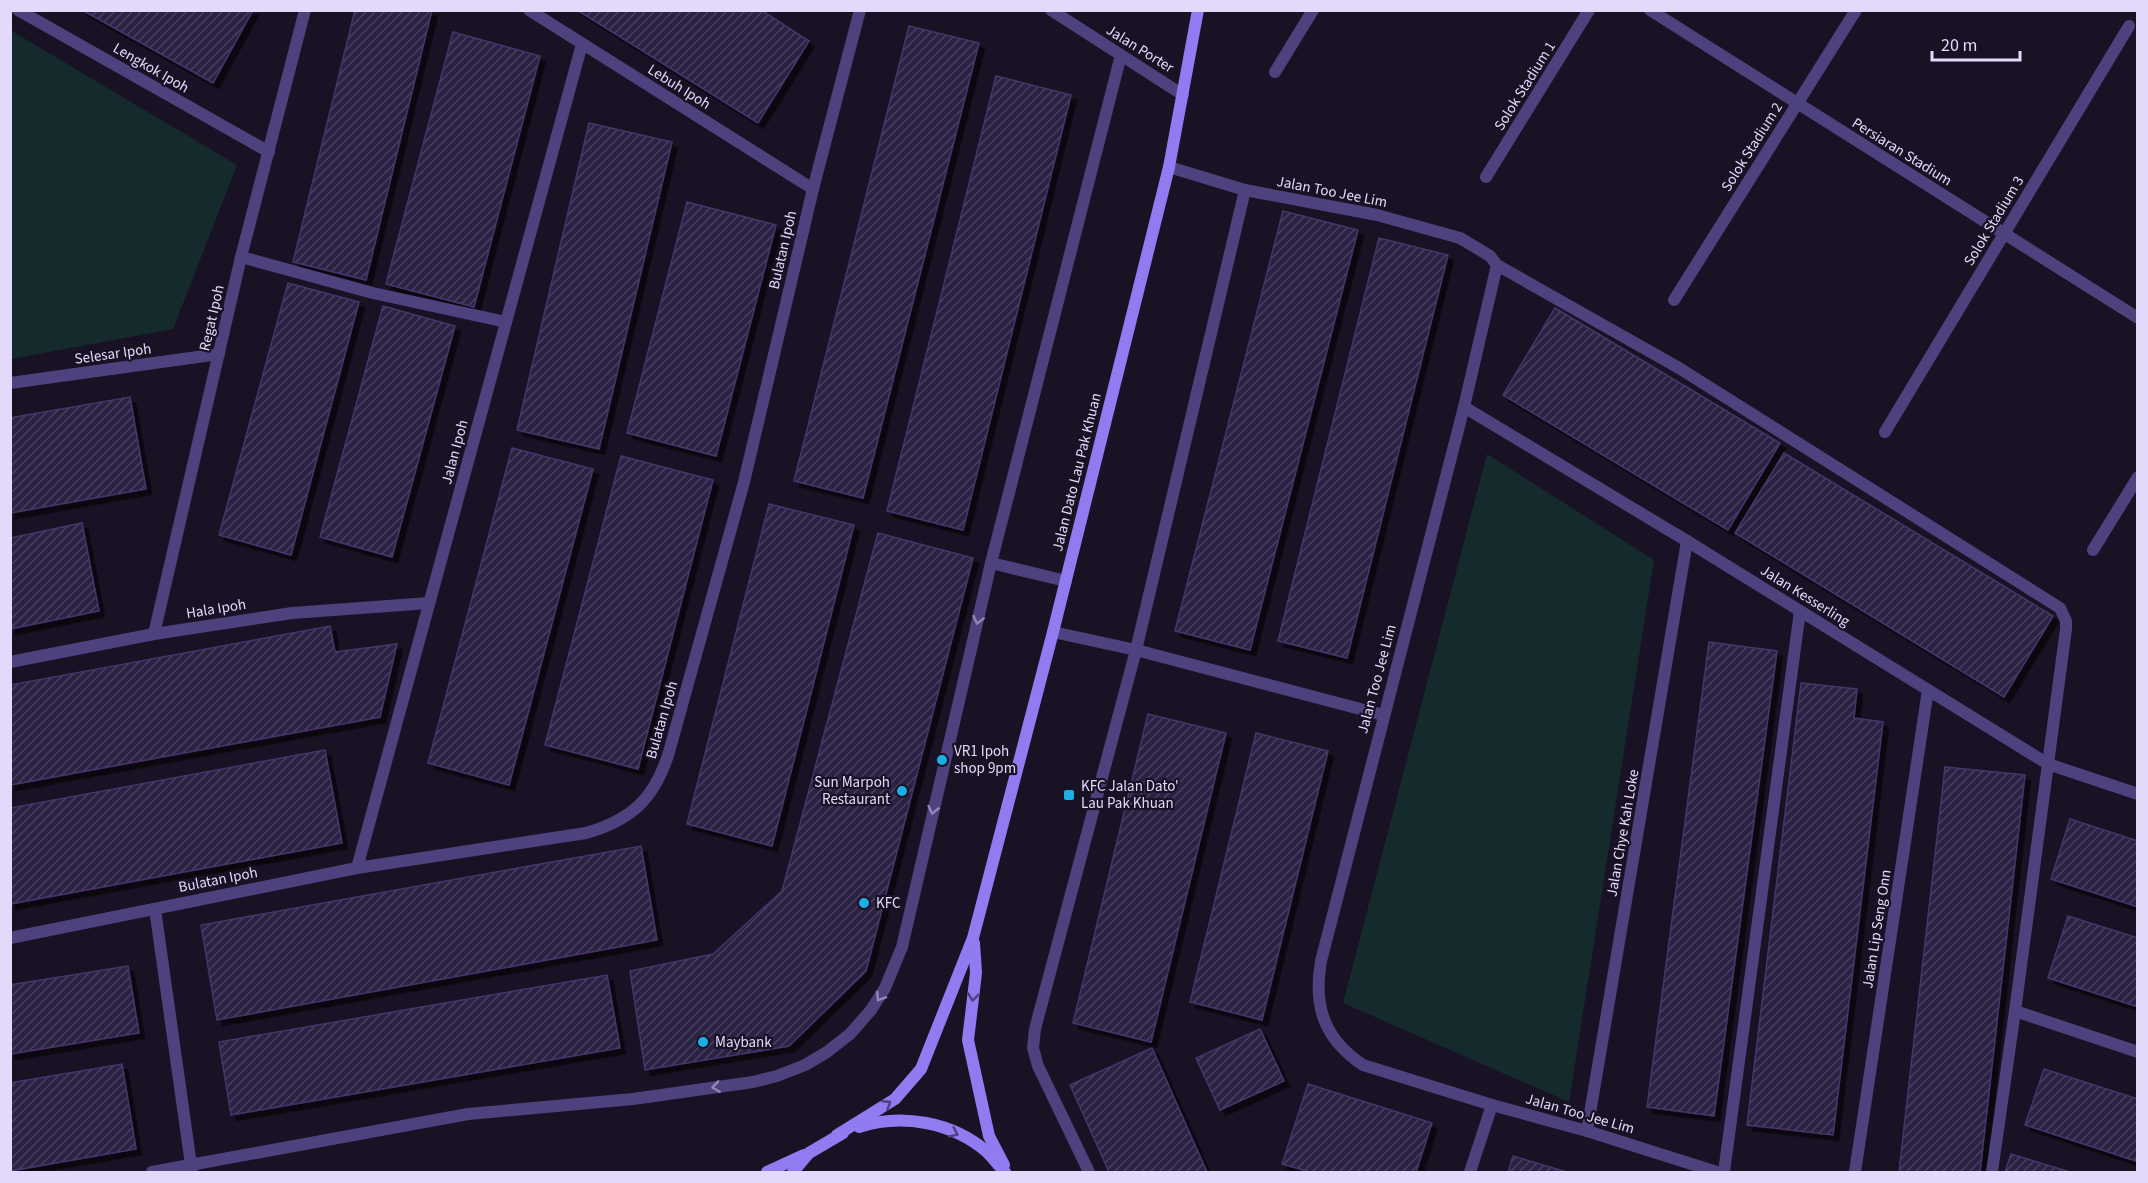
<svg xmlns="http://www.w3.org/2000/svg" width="2148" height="1183" viewBox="0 0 2148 1183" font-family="'Source Sans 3',sans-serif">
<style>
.green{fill:#152a2d}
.building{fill:url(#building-hatch);stroke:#48346c;stroke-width:1.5;filter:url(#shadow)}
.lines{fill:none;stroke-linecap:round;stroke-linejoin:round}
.street{stroke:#4e427e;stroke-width:12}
.secondary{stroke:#917bf0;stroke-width:12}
.oneway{stroke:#9186b6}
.oneway2{stroke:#4e4180}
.poi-dot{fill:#1bb0e5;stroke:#181224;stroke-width:2}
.labels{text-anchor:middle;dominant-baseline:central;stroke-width:4.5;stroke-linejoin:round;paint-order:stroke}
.street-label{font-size:15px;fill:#e2d9fb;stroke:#181224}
.poi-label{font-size:15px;fill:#e2d9fb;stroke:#181224;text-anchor:start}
</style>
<defs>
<pattern id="building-hatch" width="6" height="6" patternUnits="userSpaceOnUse" patternTransform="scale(1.5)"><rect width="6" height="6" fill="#2c2043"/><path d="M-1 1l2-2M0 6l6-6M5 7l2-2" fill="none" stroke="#4a405f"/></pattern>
<filter id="shadow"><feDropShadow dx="5.5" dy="5.5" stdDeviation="0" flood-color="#0009"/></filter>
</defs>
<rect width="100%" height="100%" fill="#181224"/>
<g class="green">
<path d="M 10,30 L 237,165 L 173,329 L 11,359 Z"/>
<path d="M 1487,454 L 1654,560 L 1569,1102 L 1343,1003 Z"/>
</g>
<g class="building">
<path d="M 82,10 L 253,10 L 213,83 Z"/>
<path d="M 355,10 L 432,10 L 366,280 L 293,262 Z"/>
<path d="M 577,10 L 761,10 L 809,41 L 758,123 Z"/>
<path d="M 909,26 L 979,43 L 863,498 L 794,481 Z"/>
<path d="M 453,32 L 540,56 L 474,307 L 386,284 Z"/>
<path d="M 996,76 L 1071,95 L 963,530 L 887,511 Z"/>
<path d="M 589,123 L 672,142 L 599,449 L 517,430 Z"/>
<path d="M 687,202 L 776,225 L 716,456 L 627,433 Z"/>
<path d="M 1283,211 L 1358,230 L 1250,650 L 1175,631 Z"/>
<path d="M 1379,238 L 1448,255 L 1347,658 L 1278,641 Z"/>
<path d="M 288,283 L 359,302 L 291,555 L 219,535 Z"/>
<path d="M 383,306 L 455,326 L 392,557 L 320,537 Z"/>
<path d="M 1555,308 L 1780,443 L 1728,530 L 1503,395 Z"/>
<path d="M 130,397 L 146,489 L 10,513 L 10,418 Z"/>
<path d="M 512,448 L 593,469 L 509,785 L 428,763 Z"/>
<path d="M 1784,453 L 2053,616 L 2004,697 L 1735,533 Z"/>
<path d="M 621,456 L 713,480 L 638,769 L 545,745 Z"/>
<path d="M 769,504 L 854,525 L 772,846 L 687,824 Z"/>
<path d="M 82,523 L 99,611 L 10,629 L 10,538 Z"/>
<path d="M 878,533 L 973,558 L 866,971 L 789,1046 L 645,1070 L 630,971 L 713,954 L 782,891 Z"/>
<path d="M 330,626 L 335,652 L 397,644 L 380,717 L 10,785 L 10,685 Z"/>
<path d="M 1709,642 L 1777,651 L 1714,1116 L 1647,1107 Z"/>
<path d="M 1801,683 L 1857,689 L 1854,718 L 1883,722 L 1833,1135 L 1747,1125 Z"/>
<path d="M 1148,714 L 1226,733 L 1151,1042 L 1073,1023 Z"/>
<path d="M 1256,733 L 1328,751 L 1262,1020 L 1190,1002 Z"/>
<path d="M 325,750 L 342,843 L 10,904 L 10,808 Z"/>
<path d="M 1945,767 L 2025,775 L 1980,1172 L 1899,1172 Z"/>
<path d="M 2070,819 L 2138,841 L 2138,907 L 2051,879 Z"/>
<path d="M 641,846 L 657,940 L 217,1020 L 201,925 Z"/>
<path d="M 2068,916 L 2138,938 L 2138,1007 L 2048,978 Z"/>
<path d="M 128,966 L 139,1033 L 10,1054 L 10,985 Z"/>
<path d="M 607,975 L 620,1048 L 231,1115 L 219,1042 Z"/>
<path d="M 1260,1029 L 1284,1081 L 1220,1110 L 1196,1058 Z"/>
<path d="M 1152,1048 L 1207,1172 L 1109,1172 L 1070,1085 Z"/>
<path d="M 122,1064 L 136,1149 L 10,1171 L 10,1083 Z"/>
<path d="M 2044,1069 L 2138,1099 L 2138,1155 L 2136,1161 L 2025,1125 Z"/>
<path d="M 1308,1084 L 1432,1123 L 1416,1172 L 1310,1172 L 1282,1164 Z"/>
<path d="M 2011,1154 L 2070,1172 L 2005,1172 Z"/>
<path d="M 1513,1156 L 1567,1172 L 1508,1172 Z"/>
</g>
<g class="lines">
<g class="street">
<path d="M 18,10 L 269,152"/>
<path d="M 529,10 L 813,189"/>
<path d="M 1051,10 L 1183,95"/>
<path d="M 1650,10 L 2138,318"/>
<path d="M 1275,72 L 1313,10"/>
<path d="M 1169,167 L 1245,190 L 1377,215 L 1460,238 L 1490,256 L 1497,265 L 1679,368 L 2060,608 L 2066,621 L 2066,629 L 2015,1011 L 1992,1172"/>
<path d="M 1486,177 L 1589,10"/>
<path d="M 241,257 L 373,293 L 506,322"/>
<path d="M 1497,265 L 1464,407 L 1321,961 C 1313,1006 1324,1039 1363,1065 L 1492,1105 L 1587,1131 L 1717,1172"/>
<path d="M 1674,300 L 1856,10"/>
<path d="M 10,383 L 219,354"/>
<path d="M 1464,407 L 1687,541 L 2048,764 L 2138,794"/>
<path d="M 1885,432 L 2129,26"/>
<path d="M 2093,550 L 2138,477"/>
<path d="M 991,563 L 1066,581"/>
<path d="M 1053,632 L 1136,650 L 1383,715"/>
<path d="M 154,634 L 241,257 L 305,10"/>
<path d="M 10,662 L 154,634 L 292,613 L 429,603"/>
<path d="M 357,868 L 582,44"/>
<path d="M 155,909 L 192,1172"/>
<path d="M 10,938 L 357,868 L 586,833 C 632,820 655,798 669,752 L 744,482 L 813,189 L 860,10"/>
<path d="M 2015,1011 L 2138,1052"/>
<path d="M 1587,1131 L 1687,541"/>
<path d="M 152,1172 L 468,1114 L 633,1099 L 753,1082 L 777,1076 L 805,1065 L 827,1052 L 850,1034 L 871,1010 L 885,988 L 902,947 L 991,563 L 1121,55"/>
<path d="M 1089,1172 L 1038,1066 L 1033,1048 L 1035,1029 L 1136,650 L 1245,190"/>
<path d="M 1470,1172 L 1492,1105"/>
<path d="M 1724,1172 L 1800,611"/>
<path d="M 1855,1172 L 1928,690"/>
</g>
<g class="secondary">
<path d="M 974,943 L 976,973 L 968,1040 L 989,1136 L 1004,1165"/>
<path d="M 859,1127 C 901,1113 953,1122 987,1152 C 993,1158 999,1166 1005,1172"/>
<path d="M 837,1135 L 895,1099 L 921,1069 L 973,938 L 1053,632 L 1169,167 L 1198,10"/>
<path d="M 767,1172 L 804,1155"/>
<path d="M 793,1172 L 809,1153 L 843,1133"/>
</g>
</g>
<defs><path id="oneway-chevron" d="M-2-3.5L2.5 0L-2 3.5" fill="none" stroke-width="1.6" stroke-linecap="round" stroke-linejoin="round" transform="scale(1.5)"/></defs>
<g class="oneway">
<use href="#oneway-chevron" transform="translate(978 620) rotate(103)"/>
<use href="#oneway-chevron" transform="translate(933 810) rotate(103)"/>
<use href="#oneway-chevron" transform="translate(880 997) rotate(123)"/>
<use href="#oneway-chevron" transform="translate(716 1087) rotate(172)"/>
</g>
<g class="oneway2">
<use href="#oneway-chevron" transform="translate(973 997) rotate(97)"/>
<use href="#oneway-chevron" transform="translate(887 1104) rotate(-32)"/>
<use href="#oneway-chevron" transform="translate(954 1133) rotate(25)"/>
</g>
<g class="poi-dot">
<circle cx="942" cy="760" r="6"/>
<circle cx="902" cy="791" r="6"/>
<rect x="1063" y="789" width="12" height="12" rx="3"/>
<circle cx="864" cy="903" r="6"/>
<circle cx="703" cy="1042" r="6"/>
</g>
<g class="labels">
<g class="street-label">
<text transform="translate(1140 49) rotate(32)">Jalan Porter</text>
<text transform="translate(151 68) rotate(30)">Lengkok Ipoh</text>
<text transform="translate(1525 86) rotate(-58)">Solok Stadium 1</text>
<text transform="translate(679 87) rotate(32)">Lebuh Ipoh</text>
<text transform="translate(1752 147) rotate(-58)">Solok Stadium 2</text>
<text transform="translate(1902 152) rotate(32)">Persiaran Stadium</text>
<text transform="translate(1332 192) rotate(11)">Jalan Too Jee Lim</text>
<text transform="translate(1994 221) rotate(-59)">Solok Stadium 3</text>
<text transform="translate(783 250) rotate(-77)">Bulatan Ipoh</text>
<text transform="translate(212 318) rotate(-77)">Regat Ipoh</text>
<text transform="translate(113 354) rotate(-8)">Selesar Ipoh</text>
<text transform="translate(455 452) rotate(-75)">Jalan Ipoh</text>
<text transform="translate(1077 472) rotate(-76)">Jalan Dato Lau Pak Khuan</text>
<text transform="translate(1805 596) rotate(32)">Jalan Kesserling</text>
<text transform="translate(216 609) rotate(-9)">Hala Ipoh</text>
<text transform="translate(1377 679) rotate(-75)">Jalan Too Jee Lim</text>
<text transform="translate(662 720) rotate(-74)">Bulatan Ipoh</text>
<text transform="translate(1623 833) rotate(-80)">Jalan Chye Kah Loke</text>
<text transform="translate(218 880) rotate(-11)">Bulatan Ipoh</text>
<text transform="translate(1877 929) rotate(-81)">Jalan Lip Seng Onn</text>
<text transform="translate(1580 1114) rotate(16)">Jalan Too Jee Lim</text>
</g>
<g class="poi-label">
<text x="954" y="751">VR1 Ipoh<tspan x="954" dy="17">shop 9pm</tspan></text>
<text x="890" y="782" text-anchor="end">Sun Marpoh<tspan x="890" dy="17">Restaurant</tspan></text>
<text x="1081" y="786">KFC Jalan Dato'<tspan x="1081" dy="17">Lau Pak Khuan</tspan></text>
<text x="876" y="903">KFC</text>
<text x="715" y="1042">Maybank</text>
</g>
</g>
<rect width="2148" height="1183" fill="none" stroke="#e2d9fb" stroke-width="24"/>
<path d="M1932 51v9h88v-9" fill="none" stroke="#e2d9fb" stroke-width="3"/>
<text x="1941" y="51" font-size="18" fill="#e2d9fb" stroke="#181224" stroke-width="4.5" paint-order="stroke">20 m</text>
</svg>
